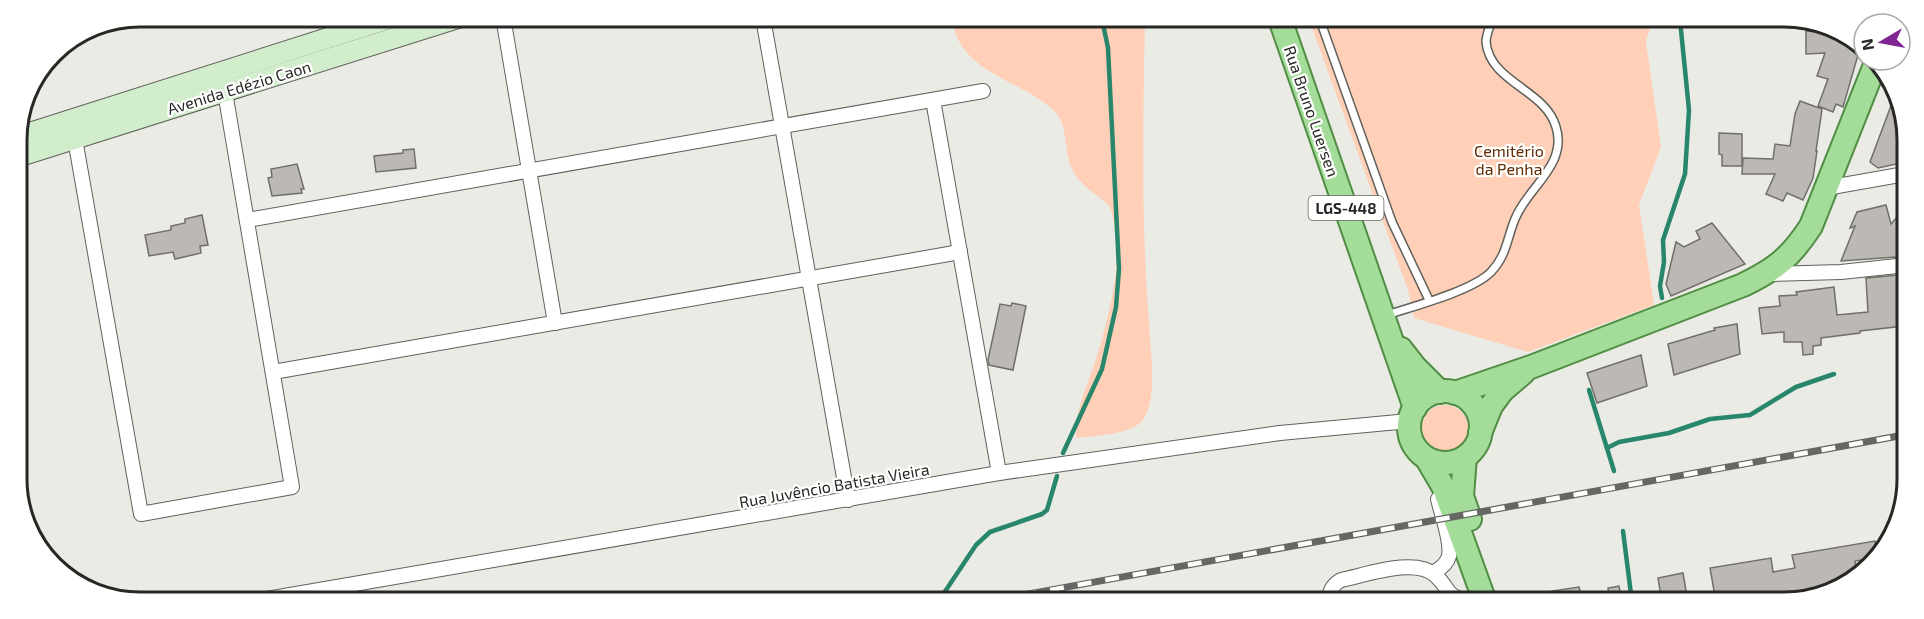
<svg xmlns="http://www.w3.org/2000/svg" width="1924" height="619" viewBox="0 0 1924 619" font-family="'Exo 2',sans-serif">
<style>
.green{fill:#ffd0b7}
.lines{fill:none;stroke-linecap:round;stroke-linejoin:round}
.stream{stroke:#28866c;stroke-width:4.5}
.building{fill:#bcb9b4;stroke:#726f6a;stroke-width:1.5}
.service-casing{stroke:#61615c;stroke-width:10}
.minor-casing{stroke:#61615c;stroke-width:16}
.secondary-casing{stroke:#61615c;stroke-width:22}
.primary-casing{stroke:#518d44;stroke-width:26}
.service{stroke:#fff;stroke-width:7}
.minor{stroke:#fff;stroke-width:14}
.secondary{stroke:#d1edcc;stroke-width:20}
.primary{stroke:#a4dc99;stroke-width:22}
.rail-casing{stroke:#666764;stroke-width:7}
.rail{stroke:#fffffe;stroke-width:4.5;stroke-dasharray:14;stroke-linecap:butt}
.labels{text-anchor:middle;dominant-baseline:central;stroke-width:4.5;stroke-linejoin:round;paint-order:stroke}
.shield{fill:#fffffe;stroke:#686866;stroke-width:1.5}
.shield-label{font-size:15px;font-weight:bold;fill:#272725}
.street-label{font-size:16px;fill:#272725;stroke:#fffffe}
.park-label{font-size:16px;fill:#612b03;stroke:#fffffe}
.rim{fill:none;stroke:#272725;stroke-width:3}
</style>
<rect width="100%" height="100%" fill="#eaebe5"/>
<g class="green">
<path d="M 952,19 L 1145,19 C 1143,121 1141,223 1149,324 C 1150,347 1159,405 1141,422 C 1128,435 1093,436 1076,438 C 1076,410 1084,393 1093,368 C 1105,333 1123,265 1115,230 C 1114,222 1112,209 1107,204 C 1094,191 1081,187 1072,169 C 1064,154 1068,125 1056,113 C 1023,78 960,76 952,19 Z"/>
<path d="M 1309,20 L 1652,20 L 1646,42 L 1661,147 L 1639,205 L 1654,305 L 1528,352 L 1414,318 L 1408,290 Z"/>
<path d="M 18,325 L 28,375 L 18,378 Z"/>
<circle cx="1445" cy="428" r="23"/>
</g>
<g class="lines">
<g class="stream">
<path d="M 1662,298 L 1660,286 L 1664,262 L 1663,240 L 1685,174 L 1689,110 L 1680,20"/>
<path d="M 1589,390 L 1614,471"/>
<path d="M 1607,448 L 1619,442 L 1669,433 L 1710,419 L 1750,415 L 1796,387 L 1834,374"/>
<path d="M 1063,453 L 1102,369 L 1116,307 L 1119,269 L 1108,48 L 1102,19"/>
<path d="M 1623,531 L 1632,602"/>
<path d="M 942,596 L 976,545 L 990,532 L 1042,514 L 1047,510 L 1057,476"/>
</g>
</g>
<g class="building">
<path d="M 1821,28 L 1828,28 L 1834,32 L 1834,39 L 1845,38 L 1860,48 L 1843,107 L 1836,104 L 1833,112 L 1818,106 L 1828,79 L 1817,76 L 1825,53 L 1806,54 L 1806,31 L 1821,32 Z"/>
<path d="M 1895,95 L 1905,116 L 1905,137 L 1897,137 L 1901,163 L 1878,168 L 1870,162 Z"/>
<path d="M 1800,101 L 1822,109 L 1816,151 L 1817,151 L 1813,178 L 1803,200 L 1787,193 L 1783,201 L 1766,194 L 1775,174 L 1742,174 L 1743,158 L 1773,159 L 1775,144 L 1790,146 L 1795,114 Z"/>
<path d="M 1719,133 L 1742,134 L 1742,166 L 1722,166 L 1722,155 L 1719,154 Z"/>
<path d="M 414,149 L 416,168 L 376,172 L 374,156 L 403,153 L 403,150 Z"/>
<path d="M 297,164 L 304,189 L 301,189 L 302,193 L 272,196 L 268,178 L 272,177 L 271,169 Z"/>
<path d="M 1886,205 L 1891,224 L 1905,208 L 1904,261 L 1896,257 L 1841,261 L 1855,226 L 1850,228 L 1857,212 Z"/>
<path d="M 202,215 L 208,245 L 200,246 L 201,253 L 175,259 L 173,252 L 149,256 L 145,235 L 171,230 L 171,226 L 185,223 L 185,219 Z"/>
<path d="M 1712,223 L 1745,264 L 1671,296 L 1666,284 L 1676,242 L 1684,247 L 1700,239 L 1696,231 Z"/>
<path d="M 1904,271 L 1904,306 L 1902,306 L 1904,326 L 1860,331 L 1860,333 L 1821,338 L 1821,345 L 1813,346 L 1813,354 L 1803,355 L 1802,342 L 1784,342 L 1784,332 L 1762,334 L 1759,308 L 1780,306 L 1779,296 L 1797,295 L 1796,292 L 1834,287 L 1837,315 L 1868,312 L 1866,278 L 1898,275 Z"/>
<path d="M 1012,303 L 1026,306 L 1013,370 L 989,365 L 988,360 L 1000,304 L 1011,306 Z"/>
<path d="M 1737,324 L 1740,354 L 1674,375 L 1668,344 L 1715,330 L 1714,328 Z"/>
<path d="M 1641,355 L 1647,386 L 1597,403 L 1587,373 Z"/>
<path d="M 1875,541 L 1877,551 L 1872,558 L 1855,561 L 1858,577 L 1792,602 L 1767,602 L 1765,592 L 1735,597 L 1736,602 L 1716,602 L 1710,568 L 1771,558 L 1773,572 L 1795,568 L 1792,555 Z"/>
<path d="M 1683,573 L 1688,602 L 1662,602 L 1658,578 Z"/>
<path d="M 1619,586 L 1622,602 L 1610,602 L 1608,588 Z"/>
<path d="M 1579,587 L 1583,602 L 1537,602 L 1536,598 L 1553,594 L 1552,591 Z"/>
</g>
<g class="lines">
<defs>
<g id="service">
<path d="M 1320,20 L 1392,222 L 1429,300"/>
<path d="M 1387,315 C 1414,306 1472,291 1491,272 C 1507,255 1507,238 1515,219 C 1527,188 1568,165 1556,127 C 1545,89 1490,83 1486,42 C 1486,35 1490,26 1492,20"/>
</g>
<g id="minor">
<path d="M 503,17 L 555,323"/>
<path d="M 763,18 L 848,500"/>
<path d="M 933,100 L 999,473"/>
<path d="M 75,139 L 141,514 L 292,487 L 225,92"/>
<path d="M 1826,188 L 1905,174"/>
<path d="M 247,220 L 983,91"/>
<path d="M 1767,274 L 1841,272 L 1897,266"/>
<path d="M 273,372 L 960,252"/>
<path d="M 1433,573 C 1440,569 1447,564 1449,556 C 1452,541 1441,513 1438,499"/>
<path d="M 267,599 L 999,473 L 1280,433 L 1409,421"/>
<path d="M 1329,601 C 1329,591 1332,585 1341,580 C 1366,575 1415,557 1435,575 C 1452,590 1444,597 1470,601"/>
</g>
<g id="secondary">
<path d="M 17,137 L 394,17"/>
<path d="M 17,157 L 461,17"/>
</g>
<g id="primary">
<path d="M 1280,19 L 1415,408"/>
<path d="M 1401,349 L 1415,367 L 1440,392"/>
<circle cx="1445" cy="427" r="36"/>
<path d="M 1455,393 L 1531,367 L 1743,285 C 1776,269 1791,257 1811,226 L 1877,60"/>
<path d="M 1480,433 L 1491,406 L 1502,391 L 1523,373"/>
<path d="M 1465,457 L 1462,496 L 1470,519"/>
<path d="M 1427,459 L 1444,488 L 1485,602"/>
</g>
</defs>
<use href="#service" class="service-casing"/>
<use href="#minor" class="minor-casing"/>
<use href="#secondary" class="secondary-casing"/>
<use href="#primary" class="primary-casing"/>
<use href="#service" class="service"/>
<use href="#minor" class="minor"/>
<use href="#secondary" class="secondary"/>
<use href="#primary" class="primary"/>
<defs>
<path id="rail" d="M 995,600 L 1904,435"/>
</defs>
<use href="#rail" class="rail-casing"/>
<use href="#rail" class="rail"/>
</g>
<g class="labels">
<rect class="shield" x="1308.5" y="196" width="75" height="24" rx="4.5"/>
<g class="shield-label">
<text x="1346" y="208">LGS-448</text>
</g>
<g class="street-label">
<text transform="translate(239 87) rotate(-17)">Avenida Edézio Caon</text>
<text transform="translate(1312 111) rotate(71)">Rua Bruno Luersen</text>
<text transform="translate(834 485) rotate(-10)">Rua Juvêncio Batista Vieira</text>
</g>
<g class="park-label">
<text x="1509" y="150">Cemitério<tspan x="1509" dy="18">da Penha</tspan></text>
</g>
</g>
<path d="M0 0H1924V619H0ZM140 27H1784A113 113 0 0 1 1897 140V479A113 113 0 0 1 1784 592H140A113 113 0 0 1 27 479V140A113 113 0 0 1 140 27Z" fill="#fffffe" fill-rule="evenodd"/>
<path class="rim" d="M140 27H1784A113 113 0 0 1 1897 140V479A113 113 0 0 1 1784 592H140A113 113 0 0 1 27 479V140A113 113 0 0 1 140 27Z"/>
<g transform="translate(1882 42) rotate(260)"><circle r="28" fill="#fffffe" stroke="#a9a9a7" stroke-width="1.5"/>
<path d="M0-4.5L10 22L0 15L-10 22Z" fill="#802592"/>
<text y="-9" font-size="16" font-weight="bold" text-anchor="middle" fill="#272725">N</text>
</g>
</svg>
